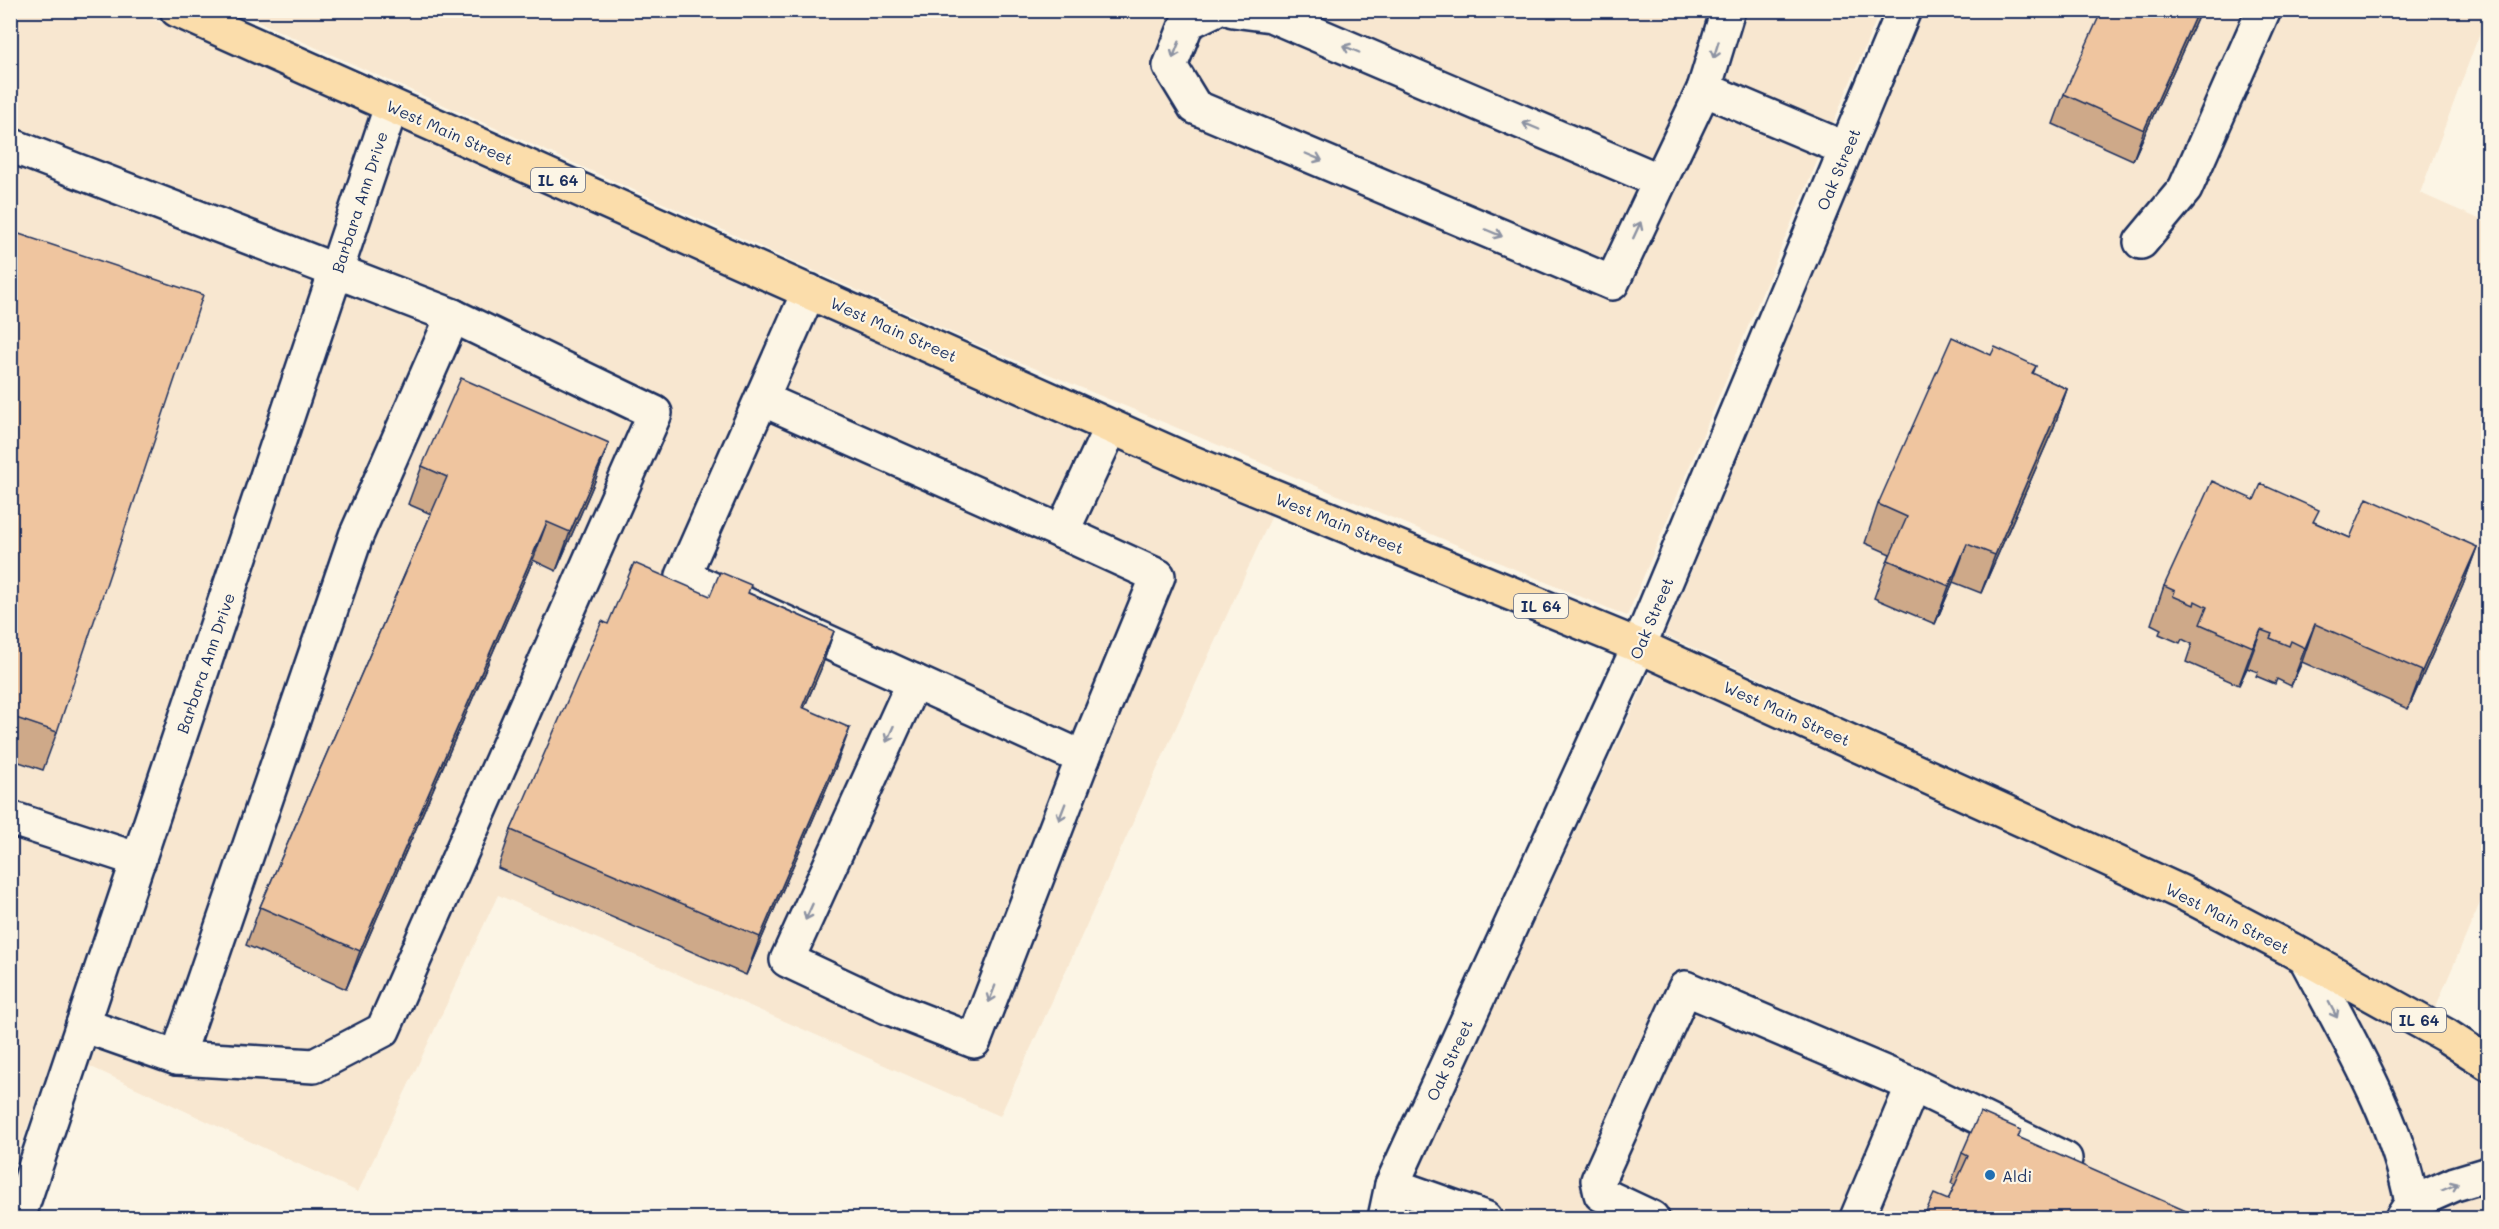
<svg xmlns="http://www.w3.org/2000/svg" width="2499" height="1229" viewBox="0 0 2499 1229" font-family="Mali,sans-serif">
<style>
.built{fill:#f8e7d0}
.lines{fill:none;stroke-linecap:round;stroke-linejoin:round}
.minor-casing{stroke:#1b2f5e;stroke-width:38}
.major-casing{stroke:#1b2f5e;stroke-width:38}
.minor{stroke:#fcf5e5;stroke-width:33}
.major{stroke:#fbddab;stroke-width:33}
.wall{fill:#cea989;stroke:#1b2f5e;stroke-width:1.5}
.shaded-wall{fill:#a78a6f;stroke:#1b2f5e;stroke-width:1.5}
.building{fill:#efc59f;stroke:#1b2f5e;stroke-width:1.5}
.oneway{stroke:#8c92a2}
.poi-dot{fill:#1f6fb2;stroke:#fcf5e5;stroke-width:2}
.labels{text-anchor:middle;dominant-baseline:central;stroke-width:4.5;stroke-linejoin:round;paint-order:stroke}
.shield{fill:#fcf5e5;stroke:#5e6a86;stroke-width:1.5}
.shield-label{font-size:15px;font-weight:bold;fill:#1b2f5e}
.street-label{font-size:16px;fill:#1b2f5e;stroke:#fcf5e5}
.poi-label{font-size:16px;fill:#1b2f5e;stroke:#fcf5e5;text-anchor:start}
</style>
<rect width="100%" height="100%" fill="#fcf5e5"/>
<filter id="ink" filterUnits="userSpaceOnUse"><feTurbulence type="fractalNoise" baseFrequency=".0167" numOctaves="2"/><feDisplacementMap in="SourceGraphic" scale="12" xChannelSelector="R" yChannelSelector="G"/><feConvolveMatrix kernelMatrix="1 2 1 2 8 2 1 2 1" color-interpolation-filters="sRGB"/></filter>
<g filter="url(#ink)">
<g class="built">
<path d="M 11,11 L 135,11 L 1274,511 L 1000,1116 L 498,895 L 358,1192 L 55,1050 L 11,1173 Z"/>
<path d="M 234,11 L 1880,11 L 1627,616 L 984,347 Z"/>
<path d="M 1921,11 L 2488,11 L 2420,193 L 2488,223 L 2488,884 L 2434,1011 L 2045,809 L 1665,635 Z"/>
<path d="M 1652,668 L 2216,926 L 2473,1073 L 2488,1085 L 2488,1218 L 1406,1218 L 1416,1173 Z"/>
</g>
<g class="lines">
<defs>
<g id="minor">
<path d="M 1214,10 L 1187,23 L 1170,66 L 1195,107 L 1612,283 L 1660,181 L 1271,15 L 1233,10"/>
<path d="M 1704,89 L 1728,10"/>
<path d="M 10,145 L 453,316 L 655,413 L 383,1030 L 314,1066 L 177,1058 L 83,1025"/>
<path d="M 1660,181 L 1704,89 L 1846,149"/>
<path d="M 2141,242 L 2185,189 L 2264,10"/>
<path d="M 809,291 L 683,576 L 1083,758 L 1158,576 L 1062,532 L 1111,427"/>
<path d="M 762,399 L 1062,532"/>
<path d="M 914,681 L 787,960 L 887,1007 L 974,1041 L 1083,758"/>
<path d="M 10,818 L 139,860"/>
<path d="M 2306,959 C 2347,1037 2396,1116 2412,1203"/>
<path d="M 177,1058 L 356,536 L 453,316"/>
<path d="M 1392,1185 L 1485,1218"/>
<path d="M 18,1218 L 391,107"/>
<path d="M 1385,1218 L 1392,1185 L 1639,646 L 1904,10"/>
<path d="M 1652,1218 L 1601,1194 L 1598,1180 L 1685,988 L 1913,1085 L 2065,1159"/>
<path d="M 1857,1218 L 1913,1085"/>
<path d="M 2402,1218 L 2412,1203 L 2455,1184 L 2488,1174"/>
</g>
<path id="major" d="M 177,10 L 1188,461 L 1639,646 L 2054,834 L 2187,895 L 2290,949 L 2445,1035 L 2488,1063"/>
</defs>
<use href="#minor" class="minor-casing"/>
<use href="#major" class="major-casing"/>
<use href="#minor" class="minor"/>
<use href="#major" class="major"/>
</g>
<g class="wall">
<path d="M 2201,10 L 2133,160 L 2053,124 L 2064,94 Z"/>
<path d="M 10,231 L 57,732 L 43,770 L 10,759 Z"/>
<path d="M 1991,355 L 2036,366 L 2033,374 L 2067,389 L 2054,427 L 1981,593 L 1953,582 L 1935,624 L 1874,598 L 1890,554 L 1865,543 L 1878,504 Z"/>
<path d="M 609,443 L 595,481 L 556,571 L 533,560 L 346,989 L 246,945 L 260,907 L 431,514 L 408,504 L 422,466 Z"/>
<path d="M 2254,500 L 2314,522 L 2350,538 L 2477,547 L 2463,585 L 2408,709 L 2302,662 L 2291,686 L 2277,679 L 2275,684 L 2256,676 L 2258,672 L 2247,668 L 2239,685 L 2186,662 L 2192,644 L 2182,639 L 2180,643 L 2159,634 L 2161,629 L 2151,624 L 2164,586 Z"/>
<path d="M 749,593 L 834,631 L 821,669 L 804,708 L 836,766 L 746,975 L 498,868 L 511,830 L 608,624 L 710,596 Z"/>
<path d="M 2021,1130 L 1948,1200 L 1955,1185 L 1951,1183 L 1962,1153 Z"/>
</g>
<g class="shaded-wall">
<path d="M 2198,10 L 2201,10 L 2133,160 L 2144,130 Z"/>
<path d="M 2067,389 L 2054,427 L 1981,593 L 1995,555 Z"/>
<path d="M 609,443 L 595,481 L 556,571 L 570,532 Z"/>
<path d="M 547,522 L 533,560 L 346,989 L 360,951 Z"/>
<path d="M 1967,544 L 1953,582 L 1935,624 L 1949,586 Z"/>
<path d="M 2477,547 L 2463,585 L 2408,709 L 2422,671 Z"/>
<path d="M 2315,624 L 2302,662 L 2291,686 L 2305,648 Z"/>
<path d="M 2261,630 L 2247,668 L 2239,685 L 2253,647 Z"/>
<path d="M 834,631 L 821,669 L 788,745 L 802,707 Z"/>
<path d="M 850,728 L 836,766 L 746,975 L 760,937 Z"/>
</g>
<g class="building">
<path d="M 2102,10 L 2198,10 L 2144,130 L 2064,94 Z"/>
<path d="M 10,231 L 203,295 L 57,732 L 10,716 Z"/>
<path d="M 1952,337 L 1991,355 L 1995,347 L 2036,366 L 2032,373 L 2067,389 L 1995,555 L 1967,544 L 1949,586 L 1888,560 L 1907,517 L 1878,504 Z"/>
<path d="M 461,378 L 609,443 L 570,532 L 547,522 L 360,951 L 260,907 L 447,477 L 422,466 Z"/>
<path d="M 2212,481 L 2254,500 L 2261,484 L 2319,510 L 2313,522 L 2350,538 L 2367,498 L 2477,547 L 2422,671 L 2315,624 L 2305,648 L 2291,641 L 2289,646 L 2270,638 L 2272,634 L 2261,630 L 2253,647 L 2200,624 L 2207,607 L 2195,601 L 2194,605 L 2173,596 L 2175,591 L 2164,586 Z"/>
<path d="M 634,563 L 710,596 L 720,572 L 751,585 L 748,593 L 834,631 L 802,707 L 850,728 L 760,937 L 511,830 L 602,621 L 608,624 Z"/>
<path d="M 1980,1112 L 2021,1130 L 2018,1137 L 2202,1218 L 1923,1218 L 1934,1194 L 1948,1200 L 1968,1156 L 1962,1153 Z"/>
</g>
<defs><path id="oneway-shaft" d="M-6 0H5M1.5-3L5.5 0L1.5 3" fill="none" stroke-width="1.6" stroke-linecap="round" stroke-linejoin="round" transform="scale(1.5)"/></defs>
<g class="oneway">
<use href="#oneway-shaft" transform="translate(1351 49) rotate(-157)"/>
<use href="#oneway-shaft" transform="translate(1176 50) rotate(112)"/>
<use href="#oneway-shaft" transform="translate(1716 50) rotate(107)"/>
<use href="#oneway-shaft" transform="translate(1531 126) rotate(-157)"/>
<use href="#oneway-shaft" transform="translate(1314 157) rotate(23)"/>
<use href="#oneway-shaft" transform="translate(1637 230) rotate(-65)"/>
<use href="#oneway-shaft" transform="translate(1494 233) rotate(23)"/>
<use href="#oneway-shaft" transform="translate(890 734) rotate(114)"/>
<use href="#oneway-shaft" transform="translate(1062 812) rotate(111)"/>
<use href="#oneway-shaft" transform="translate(809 912) rotate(114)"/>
<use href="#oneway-shaft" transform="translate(992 994) rotate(111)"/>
<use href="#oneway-shaft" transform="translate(2333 1010) rotate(62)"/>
<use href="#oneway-shaft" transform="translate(2450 1187) rotate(-23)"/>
</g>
</g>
<circle class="poi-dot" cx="1990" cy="1175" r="6"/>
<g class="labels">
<g class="shield">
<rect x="531" y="168" width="54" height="24" rx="4.5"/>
<rect x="1514" y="594" width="54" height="24" rx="4.5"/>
<rect x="2392" y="1008" width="54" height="24" rx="4.5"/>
</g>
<g class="shield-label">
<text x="558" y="180">IL 64</text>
<text x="1541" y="606">IL 64</text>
<text x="2419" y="1020">IL 64</text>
</g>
<g class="street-label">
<text transform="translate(450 132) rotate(24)">West Main Street</text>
<text transform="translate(1838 169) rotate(-67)">Oak Street</text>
<text transform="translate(359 202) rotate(-72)">Barbara Ann Drive</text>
<text transform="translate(894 329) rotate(24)">West Main Street</text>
<text transform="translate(1340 523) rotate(22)">West Main Street</text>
<text transform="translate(1651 618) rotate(-67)">Oak Street</text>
<text transform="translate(205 663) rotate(-71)">Barbara Ann Drive</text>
<text transform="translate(1787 713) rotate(24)">West Main Street</text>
<text transform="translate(2228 918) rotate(27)">West Main Street</text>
<text transform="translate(1449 1060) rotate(-65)">Oak Street</text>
</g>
<g class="poi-label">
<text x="2002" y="1175">Aldi</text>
</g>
</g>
<rect width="2499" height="1229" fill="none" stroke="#fcf5e5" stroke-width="36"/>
<rect x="18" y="18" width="2463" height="1193" fill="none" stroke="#1b2f5e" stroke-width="2" filter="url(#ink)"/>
</svg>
